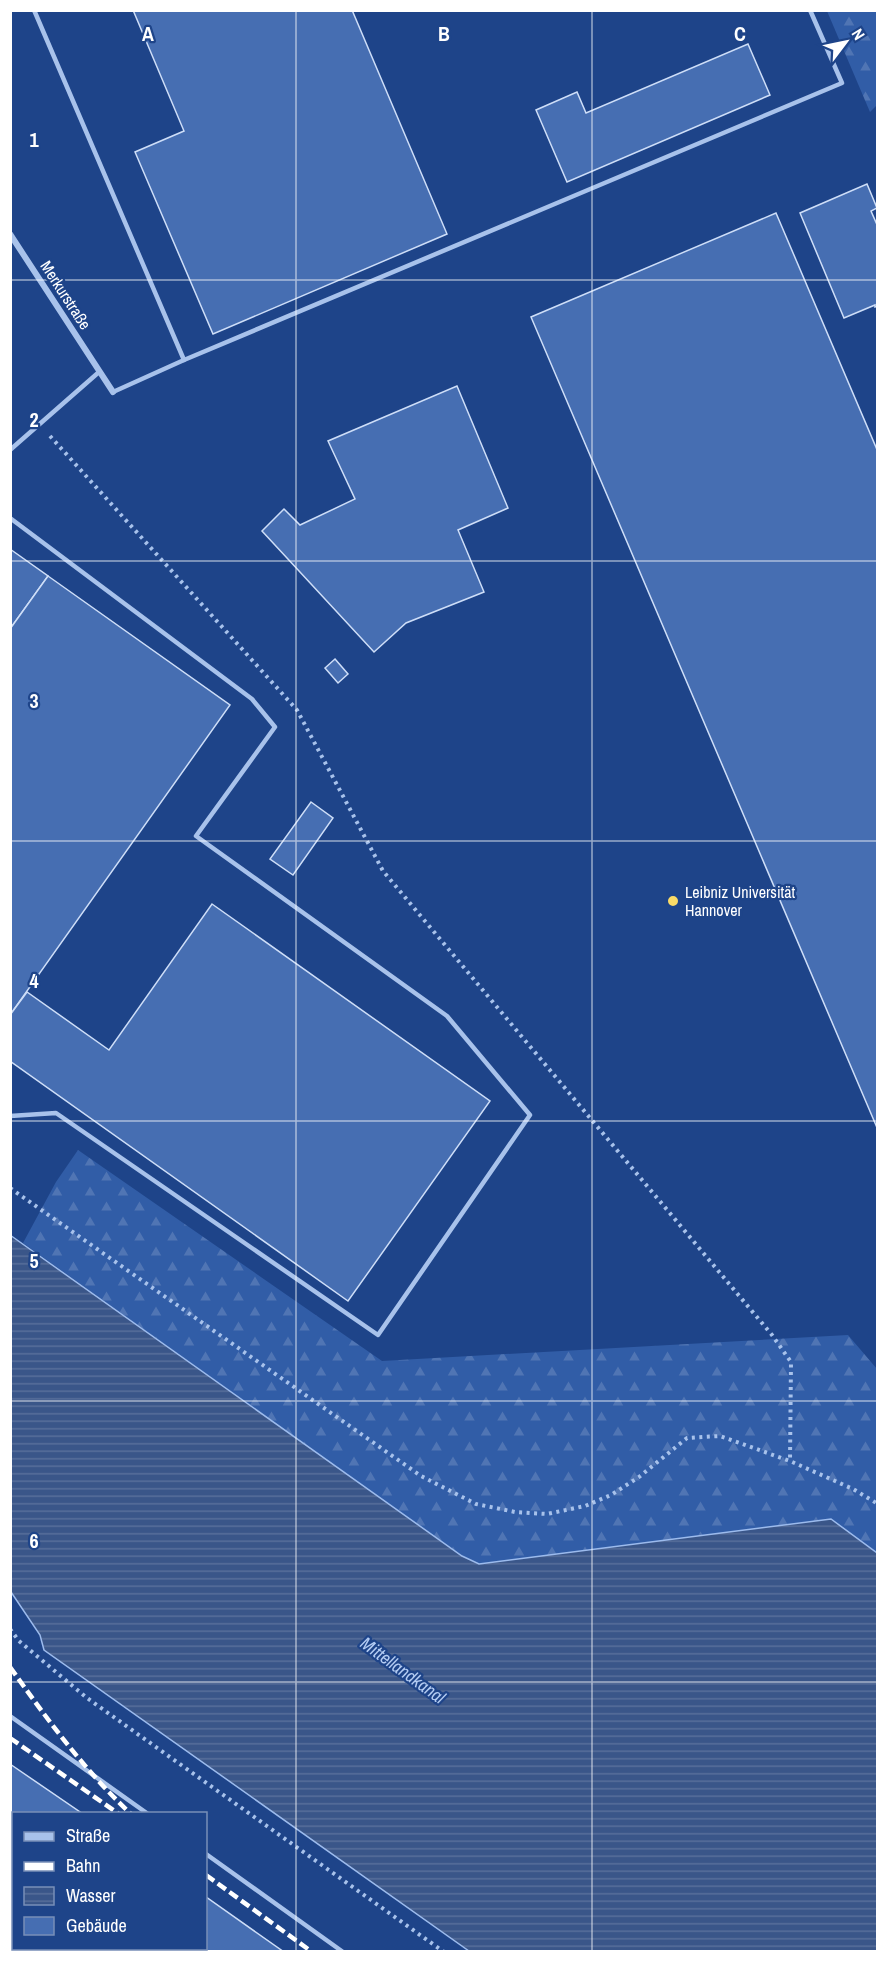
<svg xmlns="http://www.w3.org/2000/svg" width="888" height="1962" viewBox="0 0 888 1962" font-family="'Archivo Narrow',sans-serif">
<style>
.forest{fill:url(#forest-firs)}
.water{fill:url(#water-rules);stroke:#9cbbed;stroke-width:1.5}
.building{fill:#466eb2;stroke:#cedef8;stroke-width:1.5}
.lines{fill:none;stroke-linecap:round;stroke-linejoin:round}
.path{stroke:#a8c2eb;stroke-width:4;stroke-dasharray:3 4.5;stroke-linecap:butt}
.lane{stroke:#a8c2eb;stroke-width:4.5}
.street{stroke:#a8c2eb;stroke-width:6}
.rail{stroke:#fff;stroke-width:4.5;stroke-dasharray:10 4.5;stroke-linecap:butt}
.grid{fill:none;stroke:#fff;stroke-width:1.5;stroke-opacity:0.55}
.poi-dot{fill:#fadb67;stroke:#1e4489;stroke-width:2}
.labels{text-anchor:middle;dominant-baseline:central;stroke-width:4.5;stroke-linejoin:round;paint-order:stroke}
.street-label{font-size:16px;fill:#fff;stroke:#1e4489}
.poi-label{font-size:16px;fill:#fff;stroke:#1e4489;text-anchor:start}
.water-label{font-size:18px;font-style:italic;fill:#b4ccf3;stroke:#1e4489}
.grid-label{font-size:20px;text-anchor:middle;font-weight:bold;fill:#fff;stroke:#1e4489;stroke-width:4.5;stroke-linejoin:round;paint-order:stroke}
</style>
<defs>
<pattern id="forest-firs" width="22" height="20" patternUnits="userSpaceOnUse" patternTransform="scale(1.5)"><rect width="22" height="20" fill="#315da7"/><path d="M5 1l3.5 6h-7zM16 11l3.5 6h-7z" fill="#5075b4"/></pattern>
<pattern id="water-rules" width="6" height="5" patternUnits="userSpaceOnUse" patternTransform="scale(1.5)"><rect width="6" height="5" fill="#3a5689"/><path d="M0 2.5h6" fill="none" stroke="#586f9b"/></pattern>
</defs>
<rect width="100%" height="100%" fill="#1e4489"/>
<g class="forest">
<path d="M 827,11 L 877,11 L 877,105 L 870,112 Z"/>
<path d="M 78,1150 L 382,1361 L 848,1335 L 877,1369 L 877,1553 L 831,1519 L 479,1564 L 462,1556 L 23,1243 L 56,1182 Z"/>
</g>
<path class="water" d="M 10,1235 L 462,1556 L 479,1564 L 831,1519 L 877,1553 L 877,1951 L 469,1951 L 44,1650 L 40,1635 L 11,1592 Z"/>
<g class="building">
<path d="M 133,10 L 352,10 L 447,234 L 213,334 L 135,152 L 184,131 Z"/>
<path d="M 748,44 L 770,95 L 567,182 L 536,110 L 577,92 L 586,113 Z"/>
<path d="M 867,184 L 877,208 L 871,211 L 878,227 L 878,306 L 875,307 L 875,305 L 844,318 L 800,213 Z"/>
<path d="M 776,213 L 878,452 L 878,1130 L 531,317 Z"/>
<path d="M 457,386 L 508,508 L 458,530 L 484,592 L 406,623 L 374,652 L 262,531 L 284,509 L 300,525 L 355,499 L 328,441 Z"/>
<path d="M 10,549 L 48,576 L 10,629 Z"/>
<path d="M 48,576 L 230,705 L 10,1015 L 10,629 Z"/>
<path d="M 335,659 L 348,674 L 338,683 L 325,668 Z"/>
<path d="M 311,802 L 333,818 L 293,875 L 270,859 Z"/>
<path d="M 212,904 L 490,1101 L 348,1301 L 10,1061 L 10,1015 L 27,992 L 109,1050 Z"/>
<path d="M 10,1764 L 83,1814 L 14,1814 L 14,1948 L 206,1948 L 206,1897 L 284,1952 L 10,1952 Z"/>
</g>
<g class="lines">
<g class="path">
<path d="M 50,436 L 297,710 L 383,871 L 772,1335 L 791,1362 L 790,1461"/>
<path d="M 10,1188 L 421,1476 L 476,1504 L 515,1512 L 547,1514 L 585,1506 L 611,1495 L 639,1477 L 687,1438 L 720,1436 L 790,1461 L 853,1489 L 878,1504"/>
<path d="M 10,1629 L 19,1641 L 87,1698 L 444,1952"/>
</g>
<g class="lane">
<path d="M 34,10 L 184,360"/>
<path d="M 113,392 L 184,360 L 842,83 L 810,10"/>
<path d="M 10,450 L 99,372"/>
<path d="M 10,518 L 252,699 L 275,727 L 196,836 L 447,1016 L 530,1115 L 378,1335 L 56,1113 L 10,1116"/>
<path d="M 10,1716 L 148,1814"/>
<path d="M 206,1854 L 343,1952"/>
</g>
<path class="street" d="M 10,234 L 113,392"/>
<g class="rail">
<path d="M 10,1667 C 47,1719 84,1770 131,1814"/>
<path d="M 10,1738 L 119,1814"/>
<path d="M 206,1875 L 312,1952"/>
</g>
</g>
<path class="grid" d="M 296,10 L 296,1952M 592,10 L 592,1952M 10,280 L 878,280M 10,561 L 878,561M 10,841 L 878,841M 10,1121 L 878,1121M 10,1401 L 878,1401M 10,1682 L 878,1682"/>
<circle class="poi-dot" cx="673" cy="901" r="6"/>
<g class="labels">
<g class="street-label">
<text transform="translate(66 295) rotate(57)">Merkurstraße</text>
</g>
<g class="poi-label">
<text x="685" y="892">Leibniz Universität<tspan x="685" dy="18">Hannover</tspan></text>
</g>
<g class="water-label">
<text transform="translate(403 1670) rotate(36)">Mittellandkanal</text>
</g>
</g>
<g class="grid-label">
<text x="148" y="41">A</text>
<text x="444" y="41">B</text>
<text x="740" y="41">C</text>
<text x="34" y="147">1</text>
<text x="34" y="427">2</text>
<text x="34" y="708">3</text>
<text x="34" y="988">4</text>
<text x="34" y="1268">5</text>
<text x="34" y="1548">6</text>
</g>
<rect width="888" height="1962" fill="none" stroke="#ffffff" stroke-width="24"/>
<rect x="12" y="1812" width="195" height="138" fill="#1e4489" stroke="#788fb8" stroke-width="1.5"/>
<rect x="24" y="1832" width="30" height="9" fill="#a8c2eb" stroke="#788fb8" stroke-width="1.5"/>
<text x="66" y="1842" font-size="18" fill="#ffffff">Straße</text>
<rect x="24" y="1862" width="30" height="9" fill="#ffffff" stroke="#788fb8" stroke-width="1.5"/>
<text x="66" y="1872" font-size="18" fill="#ffffff">Bahn</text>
<rect x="24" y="1887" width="30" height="18" fill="url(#water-rules)" stroke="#788fb8" stroke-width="1.5"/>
<text x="66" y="1902" font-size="18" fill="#ffffff">Wasser</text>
<rect x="24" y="1917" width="30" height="18" fill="#466eb2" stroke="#788fb8" stroke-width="1.5"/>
<text x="66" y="1932" font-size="18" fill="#ffffff">Gebäude</text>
<g transform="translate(846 42) rotate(58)" stroke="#1e4489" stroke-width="4.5" paint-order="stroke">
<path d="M0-4.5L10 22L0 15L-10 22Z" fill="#ffffff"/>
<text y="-9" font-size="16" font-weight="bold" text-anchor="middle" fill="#ffffff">N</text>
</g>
</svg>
